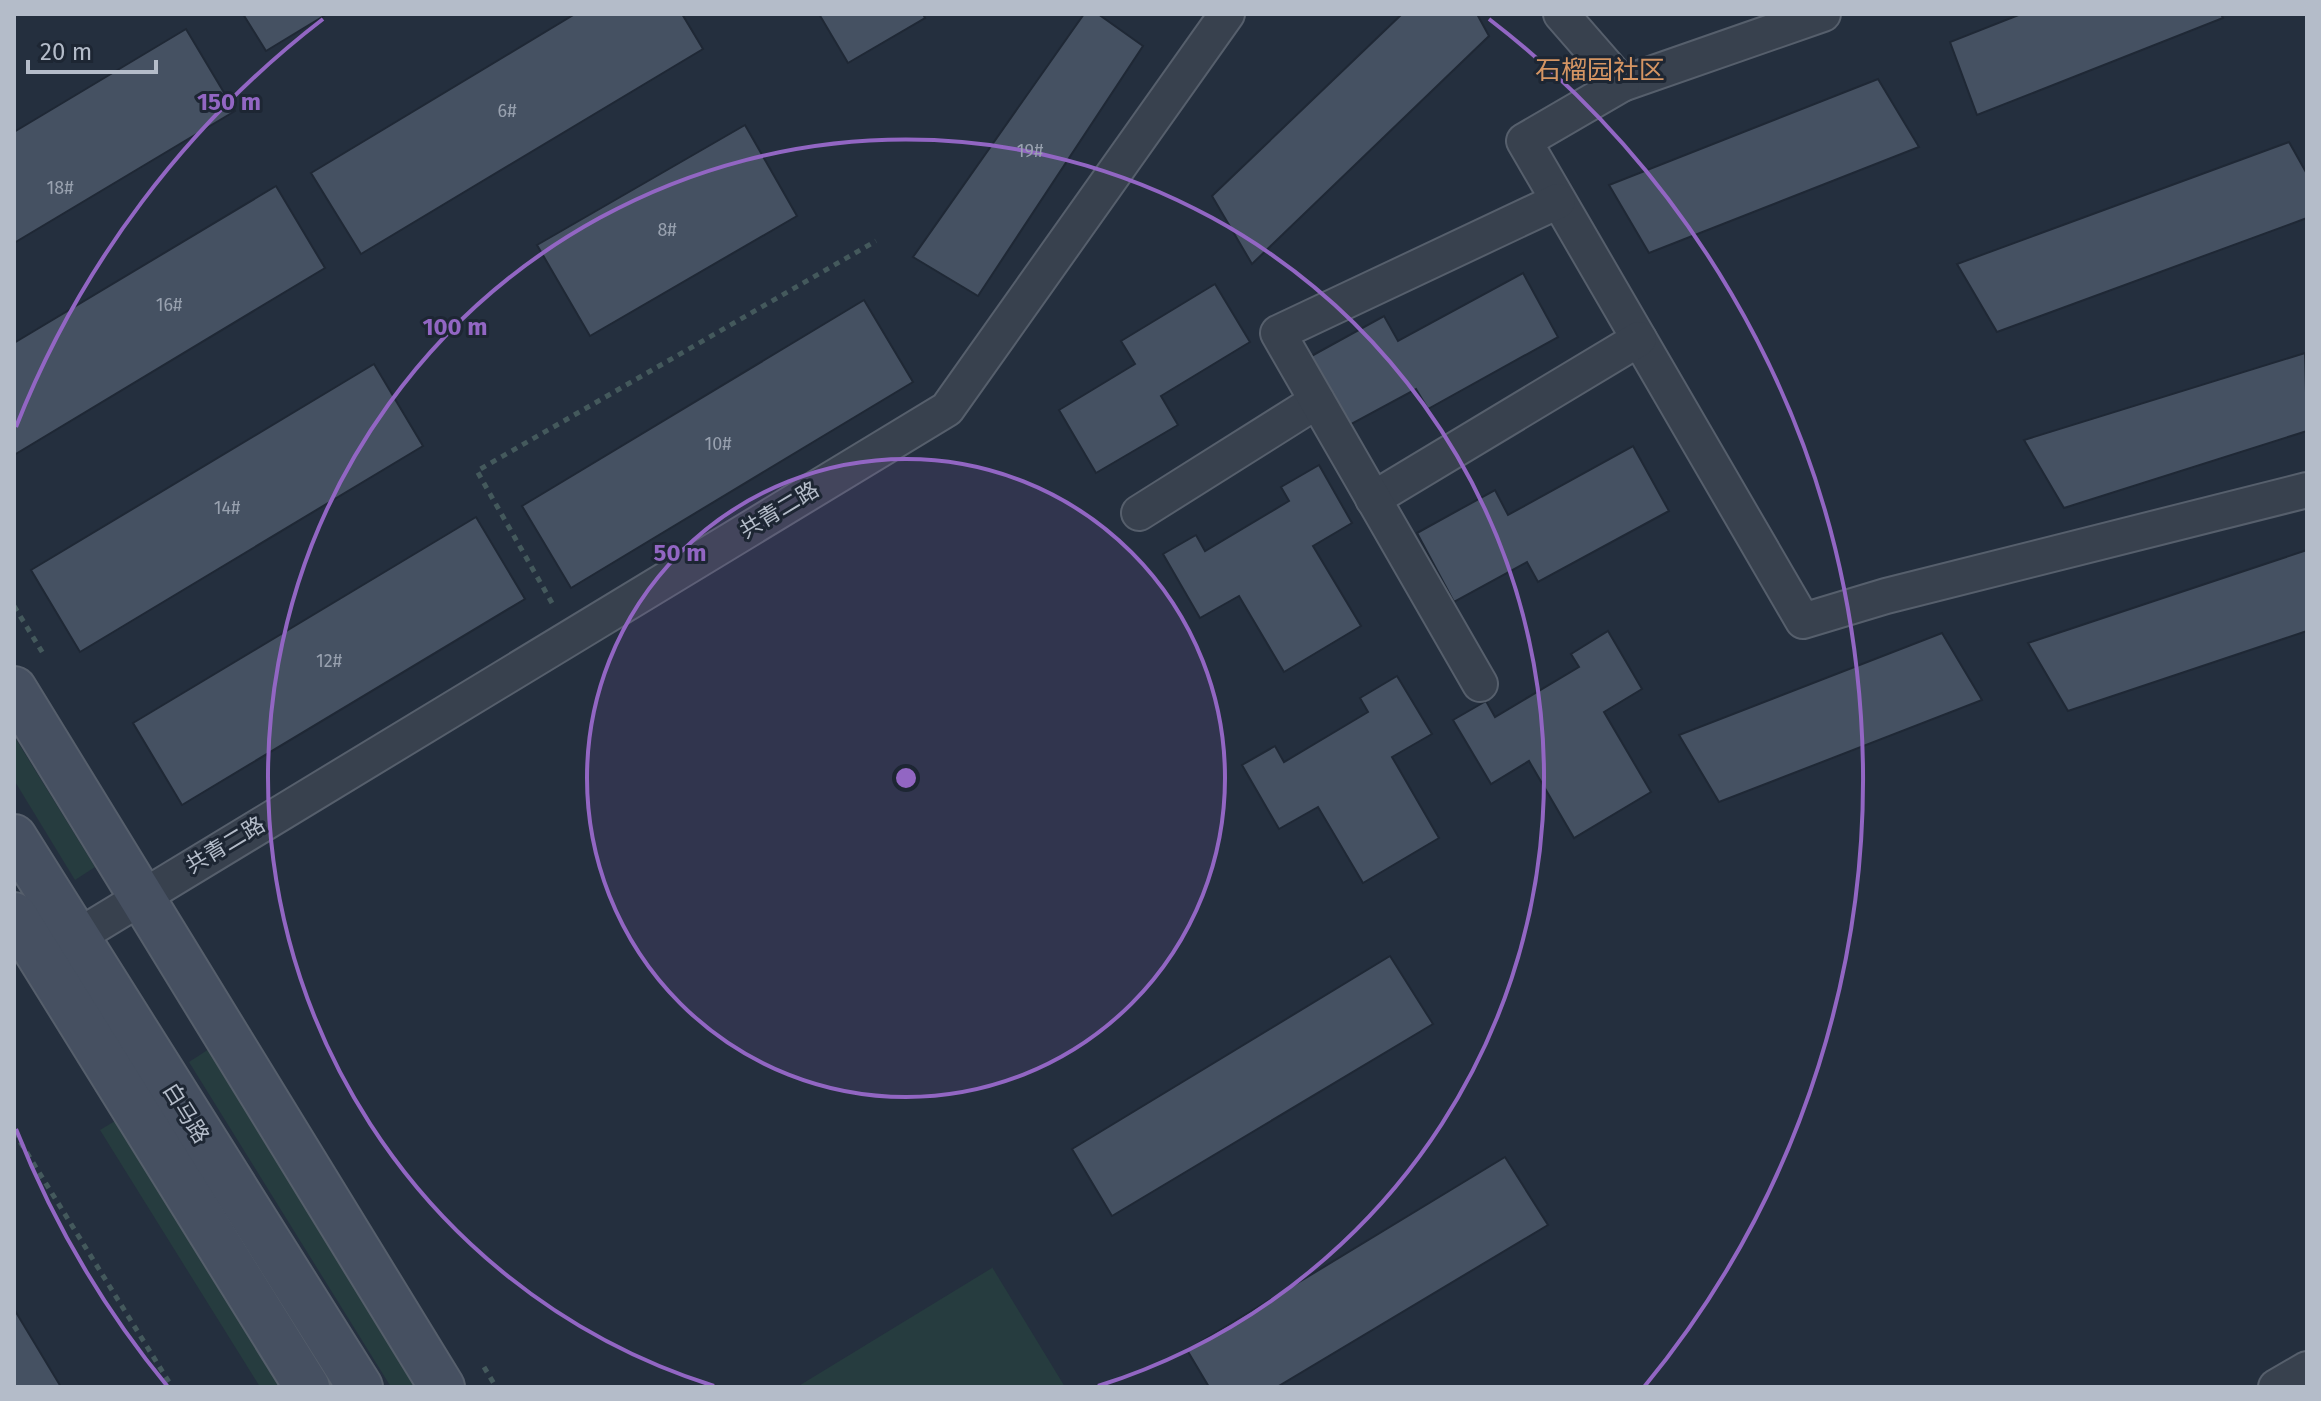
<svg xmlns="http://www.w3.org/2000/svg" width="2321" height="1401" viewBox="0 0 2321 1401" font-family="'Fira Sans','Noto Sans SC',sans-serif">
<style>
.green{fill:#263c3f}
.building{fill:#455162;stroke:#1f2835;stroke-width:2}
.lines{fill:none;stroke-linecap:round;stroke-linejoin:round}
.street-casing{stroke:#565f6c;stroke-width:38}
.secondary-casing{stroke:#565f6c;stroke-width:48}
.path{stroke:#44595c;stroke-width:5;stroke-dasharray:6 6;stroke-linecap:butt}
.street{stroke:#38414e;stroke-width:34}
.secondary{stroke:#465061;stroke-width:44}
.ring{fill:none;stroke:#9266c3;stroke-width:4}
.labels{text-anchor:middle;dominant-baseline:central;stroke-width:6;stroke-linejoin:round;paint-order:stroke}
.number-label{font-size:18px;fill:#98a1af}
.street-label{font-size:22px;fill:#b4bcc9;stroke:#1d2633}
.quarter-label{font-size:26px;fill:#d59563;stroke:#1d2633}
.centre{fill:#9266c3;stroke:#1d2633;stroke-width:4}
.ring-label{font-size:24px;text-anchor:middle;font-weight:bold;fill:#9266c3;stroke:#1d2633;stroke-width:6;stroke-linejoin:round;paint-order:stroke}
</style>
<rect width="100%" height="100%" fill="#242f3e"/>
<g class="green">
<path d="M 14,736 L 95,867 L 75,880 L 14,780 Z"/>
<path d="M 209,1049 L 418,1387 L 391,1387 L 189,1062 Z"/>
<path d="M 120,1118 L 287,1387 L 260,1387 L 100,1130 Z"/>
<path d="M 992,1267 L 1065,1387 L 797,1387 L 992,1268 Z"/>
</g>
<g class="building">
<path d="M 243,14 L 327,14 L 266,51 Z"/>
<path d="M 575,14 L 682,14 L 703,49 L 361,254 L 311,173 Z"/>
<path d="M 819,14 L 923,14 L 925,18 L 848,63 Z"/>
<path d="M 1084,14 L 1098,14 L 1143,46 L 978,296 L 913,257 Z"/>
<path d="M 1402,14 L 1477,14 L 1489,36 L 1252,264 L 1212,196 Z"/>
<path d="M 2021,14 L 2221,14 L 2223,18 L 1977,115 L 1950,42 Z"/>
<path d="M 186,29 L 235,111 L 14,243 L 14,132 Z"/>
<path d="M 1878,79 L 1919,147 L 1649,253 L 1609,185 Z"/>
<path d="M 745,125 L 797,216 L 590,336 L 537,245 Z"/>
<path d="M 2289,142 L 2307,174 L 2307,218 L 1997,332 L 1957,264 Z"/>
<path d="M 276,186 L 325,268 L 14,455 L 14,343 Z"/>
<path d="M 1523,273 L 1558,337 L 1428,409 L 1416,389 L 1344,428 L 1306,359 L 1384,316 L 1398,341 Z"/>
<path d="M 1215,284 L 1250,342 L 1161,396 L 1178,425 L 1096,473 L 1059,410 L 1135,364 L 1121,341 Z"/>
<path d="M 864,300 L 913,382 L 571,588 L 522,506 Z"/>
<path d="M 2305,353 L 2307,431 L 2064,508 L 2024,440 Z"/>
<path d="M 374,364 L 423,446 L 80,652 L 31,570 Z"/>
<path d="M 1633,446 L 1669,511 L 1538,582 L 1527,562 L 1454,602 L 1417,533 L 1495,490 L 1508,515 Z"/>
<path d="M 1319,465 L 1352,523 L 1313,546 L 1361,626 L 1284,672 L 1239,596 L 1200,618 L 1163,554 L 1196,535 L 1205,551 L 1289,501 L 1281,487 Z"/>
<path d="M 476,517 L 525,599 L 182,805 L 133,723 Z"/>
<path d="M 2307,550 L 2307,631 L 2068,711 L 2028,643 Z"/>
<path d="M 1608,631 L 1642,689 L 1604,712 L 1651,792 L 1574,838 L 1529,761 L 1491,784 L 1453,720 L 1486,701 L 1495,717 L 1579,667 L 1571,654 Z"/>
<path d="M 1942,633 L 1982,700 L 1719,802 L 1679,735 Z"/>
<path d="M 1397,676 L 1432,734 L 1392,757 L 1439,838 L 1363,883 L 1318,807 L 1279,829 L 1242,765 L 1275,746 L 1284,762 L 1368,712 L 1360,698 Z"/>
<path d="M 1390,956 L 1433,1024 L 1112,1216 L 1072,1149 Z"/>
<path d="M 1505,1157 L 1548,1225 L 1277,1387 L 1209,1387 L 1187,1350 Z"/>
<path d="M 14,1309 L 61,1387 L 14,1387 Z"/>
</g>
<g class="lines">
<defs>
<g id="street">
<path d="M 1561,14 L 1622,84 L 1823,14"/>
<path d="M 1622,84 L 1524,141 L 1803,621 L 1886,596 L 2307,490"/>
<path d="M 1373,499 L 1639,339"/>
<path d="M 1139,513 L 1317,401"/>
<path d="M 1480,684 L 1278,333 L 1558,201"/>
<path d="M 75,938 L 947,409 L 1227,14"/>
<path d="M 2276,1387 L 2307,1369"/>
</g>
<g id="secondary">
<path d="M 14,689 L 442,1387"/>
<path d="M 14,837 L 360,1387"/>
<path d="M 14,915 L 307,1387"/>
</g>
</defs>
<use href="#street" class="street-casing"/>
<use href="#secondary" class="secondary-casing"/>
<g class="path">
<path d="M 552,603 L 477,471 L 876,241"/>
<path d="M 14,606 L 44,655"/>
<path d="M 14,1132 L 172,1387"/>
<path d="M 484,1367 L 496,1387"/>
</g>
<use href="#street" class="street"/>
<use href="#secondary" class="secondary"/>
</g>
<circle cx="906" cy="778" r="319" fill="#9266c3" fill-opacity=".12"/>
<g class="ring">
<circle cx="906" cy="778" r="319"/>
<path d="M714 1386A638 638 0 1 1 1098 1386"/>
<path d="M168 1387A957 957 0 0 1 16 1129M16 427A957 957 0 0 1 323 19M1489 19A957 957 0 0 1 1644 1387"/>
</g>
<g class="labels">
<g class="number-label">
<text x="507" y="111">6#</text>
<text x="1030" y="151">19#</text>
<text x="60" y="188">18#</text>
<text x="667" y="230">8#</text>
<text x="169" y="305">16#</text>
<text x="718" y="444">10#</text>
<text x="227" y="508">14#</text>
<text x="329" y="661">12#</text>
</g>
<g class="street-label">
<text transform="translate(779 510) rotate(-31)">共青二路</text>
<text transform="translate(225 845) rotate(-31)">共青二路</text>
<text transform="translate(186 1113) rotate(58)">白马路</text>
</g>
<g class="quarter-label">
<text x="1600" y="70">石榴园社区</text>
</g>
</g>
<circle cx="906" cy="778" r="12" class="centre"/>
<g class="ring-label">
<text x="229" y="110">150 m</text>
<text x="455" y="335">100 m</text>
<text x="680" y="561">50 m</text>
</g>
<rect width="2321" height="1401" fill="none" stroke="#b4bcc9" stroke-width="32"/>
<path d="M28 60v12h128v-12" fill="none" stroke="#b4bcc9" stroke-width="4"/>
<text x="40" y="60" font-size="24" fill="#b4bcc9" stroke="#1d2633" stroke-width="6" paint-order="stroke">20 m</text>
</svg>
